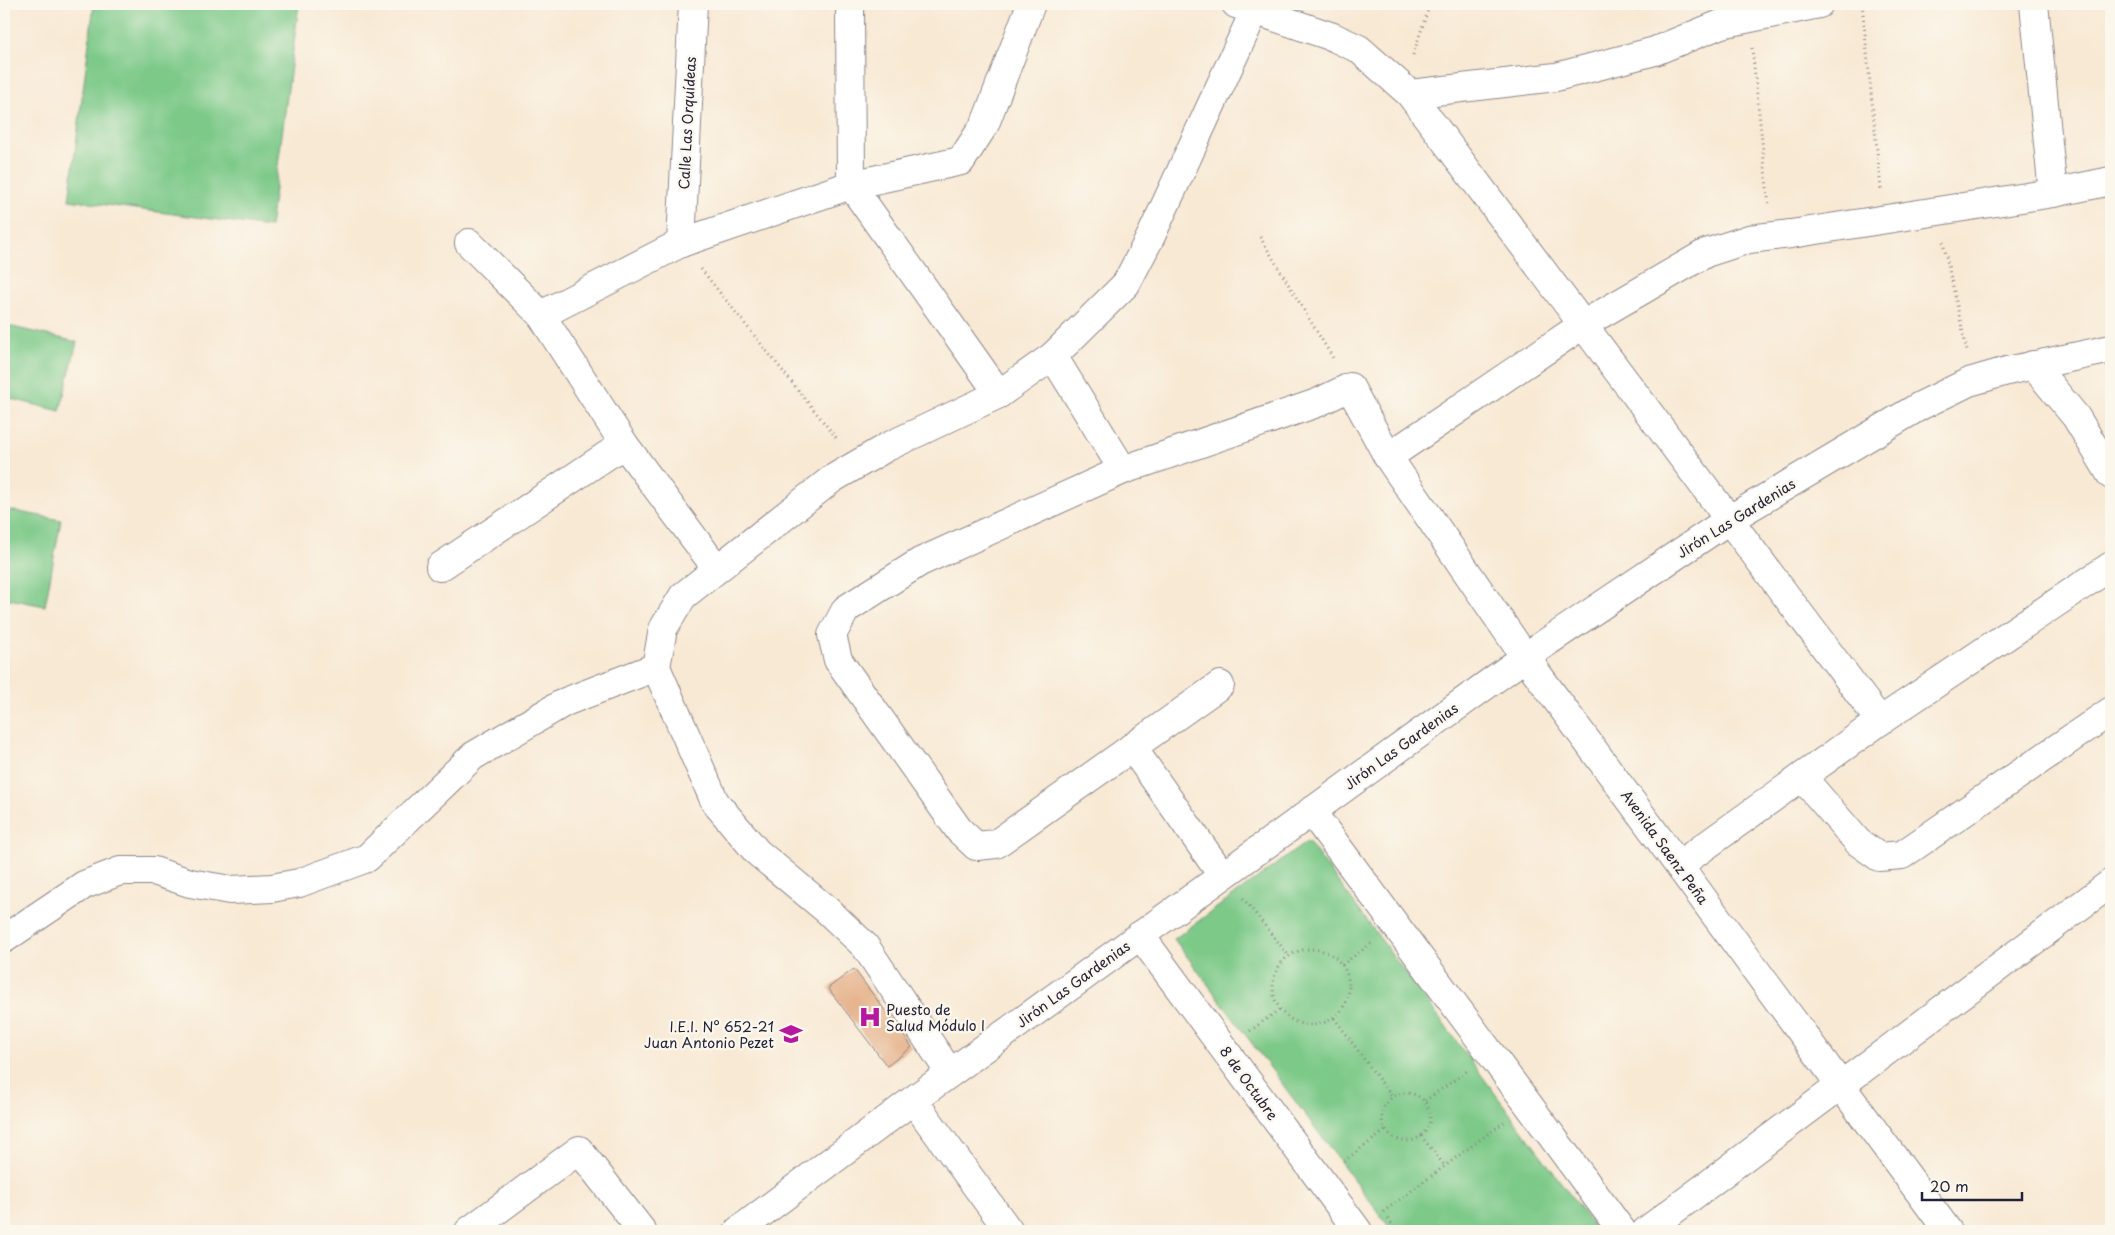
<svg xmlns="http://www.w3.org/2000/svg" width="2115" height="1235" viewBox="0 0 2115 1235" font-family="'Playpen Sans',sans-serif">
<style>
.green{fill:#7cc988;stroke:#4f7662}
.building{fill:#e5b189}
.lines{fill:none;stroke-linecap:round;stroke-linejoin:round}
.street-casing{stroke:#8d8688;stroke-width:30}
.path{stroke:#8d8688;stroke-width:3;stroke-dasharray:1 4;stroke-linecap:butt}
.street{stroke:#fff;stroke-width:28}
.labels{text-anchor:middle;dominant-baseline:central;stroke-width:4.5;stroke-linejoin:round;paint-order:stroke}
.street-label{font-size:14px;fill:#22223b;stroke:#fbf7ec}
.poi-label{font-size:14px;fill:#22223b;stroke:#fbf7ec;text-anchor:start}
</style>
<rect width="100%" height="100%" fill="#fbf7ec"/>
<filter id="ink" filterUnits="userSpaceOnUse"><feTurbulence type="fractalNoise" baseFrequency=".02" numOctaves="2"/><feDisplacementMap in="SourceGraphic" scale="10" xChannelSelector="R" yChannelSelector="G"/><feConvolveMatrix kernelMatrix="1 2 1 2 8 2 1 2 1" color-interpolation-filters="sRGB"/></filter>
<filter id="wash" filterUnits="userSpaceOnUse"><feTurbulence type="fractalNoise" baseFrequency=".0096" numOctaves="4" result="noise"/><feDisplacementMap in="SourceGraphic" scale="20" xChannelSelector="R" yChannelSelector="G"/><feGaussianBlur stdDeviation="1.12" result="paint"/><feColorMatrix in="noise" values="0 0 0 0 0 0 0 0 0 0 0 0 0 0 0 0 0 1.4 0 .05"/><feComposite in="paint" operator="in"/></filter>
<g filter="url(#wash)">
<rect width="100%" height="100%" fill="#f8e9d4"/>
<g class="green">
<path d="M 94,4 L 299,4 L 270,227 L 69,200 Z"/>
<path d="M 4,325 L 77,342 L 60,411 L 4,397 Z"/>
<path d="M 4,509 L 61,520 L 45,606 L 4,598 Z"/>
<path d="M 1308,841 L 1597,1231 L 1392,1231 L 1174,939 Z"/>
</g>
<g id="blocks">
<path class="building" d="M 854,969 L 912,1047 L 887,1066 L 828,988 Z"/>
</g>
</g>
<g filter="url(#ink)">
<use href="#blocks" fill-opacity="0" stroke="#8d8688" stroke-width="1"/>
<g class="lines">
<defs>
<g id="street">
<path d="M 850,4 L 851,185 L 999,394"/>
<path d="M 1236,4 L 1333,37 L 1359,49 L 1410,94 L 1880,721"/>
<path d="M 2034,4 L 2053,193"/>
<path d="M 1410,94 L 1556,77 L 1655,51 L 1721,24 L 1819,4"/>
<path d="M 469,243 L 541,315 L 624,444 L 717,569"/>
<path d="M 681,243 L 693,4"/>
<path d="M 541,315 L 681,243 L 851,185 L 961,161 L 985,124 L 1031,4"/>
<path d="M 1053,356 L 1123,470"/>
<path d="M 2033,365 L 2076,417 L 2111,475"/>
<path d="M 1388,457 L 1584,324 L 1706,253 L 1749,239 L 1791,234 L 2053,193 L 2111,181"/>
<path d="M 440,567 L 624,444"/>
<path d="M 1220,685 L 996,844 L 976,846 L 959,830 L 838,660 L 832,635 L 846,609 L 920,562 L 1123,470 L 1317,403 L 1350,387 L 1388,457 L 1525,657 L 1948,1231"/>
<path d="M 1132,747 L 1222,875"/>
<path d="M 1802,777 L 1858,842 L 1879,857 L 1902,855 L 2111,711"/>
<path d="M 1311,811 L 1622,1231"/>
<path d="M 1679,865 L 1880,721 L 2111,566"/>
<path d="M 1140,935 L 1358,1231"/>
<path d="M 4,939 L 84,885 L 120,871 L 154,871 L 190,883 L 230,890 L 272,888 L 299,883 L 367,858 L 473,756 L 565,702 L 656,667"/>
<path d="M 950,1073 L 865,946 L 828,911 L 757,852 L 715,802 L 656,667 L 663,629 L 683,596 L 832,479 L 887,447 L 999,394 L 1053,356 L 1126,284 L 1151,236 L 1255,10"/>
<path d="M 913,1100 L 1009,1231"/>
<path d="M 469,1231 L 579,1150 L 642,1231"/>
<path d="M 738,1231 L 913,1100 L 1525,657 L 1730,519 L 1920,406 L 1969,382 L 2007,371 L 2111,349"/>
<path d="M 1646,1231 L 2111,883"/>
</g>
</defs>
<use href="#street" class="street-casing"/>
<g class="path">
<path d="M 1862,4 L 1881,189"/>
<path d="M 1752,48 L 1769,206"/>
<path d="M 1413,55 L 1430,4"/>
<path d="M 1260,237 L 1334,360"/>
<path d="M 1943,242 L 1967,351"/>
<path d="M 701,269 L 838,440"/>
<path d="M 1243,898 L 1289,956"/>
<circle cx="1311" cy="987" r="38"/>
<path d="M 1342,965 L 1372,943"/>
<path d="M 1334,1018 L 1392,1097"/>
<path d="M 1250,1031 L 1280,1009"/>
<circle cx="1406" cy="1117" r="24"/>
<path d="M 1425,1101 L 1467,1071"/>
<path d="M 1421,1136 L 1445,1166"/>
<path d="M 1344,1161 L 1386,1130"/>
<path d="M 1383,1212 L 1504,1122"/>
<path d="M 1388,1219 L 1397,1231"/>
</g>
<use href="#street" class="street"/>
</g>
</g>
<defs>
<symbol id="hospital-bare" viewBox="-9 -9 18 18"><path d="M-5-5h3v3.5h4V-5h3V5h-3V1.5h-4V5h-3Z" fill="#b5179e" stroke="#fbf7ec" stroke-width="2.5" paint-order="stroke"/></symbol>
<symbol id="school-bare" viewBox="-9 -9 18 18"><path d="M0-5L7-2L0 1L-7-2ZM-4 1L0 2.5L4 1V4Q0 6-4 4Z" fill="#b5179e" stroke="#fbf7ec" stroke-width="2.5" paint-order="stroke"/></symbol>
</defs>
<g fill-rule="evenodd">
<use href="#hospital-bare" x="854" y="1001" width="32" height="32"/>
<use href="#school-bare" x="775" y="1018" width="32" height="32"/>
</g>
<g class="labels">
<g class="street-label">
<text transform="translate(687 123) rotate(-87)">Calle Las Orquídeas</text>
<text transform="translate(1736 518) rotate(-32)">Jirón Las Gardenias</text>
<text transform="translate(1401 746) rotate(-36)">Jirón Las Gardenias</text>
<text transform="translate(1665 847) rotate(54)">Avenida Saenz Peña</text>
<text transform="translate(1073 984) rotate(-36)">Jirón Las Gardenias</text>
<text transform="translate(1249 1083) rotate(54)">8 de Octubre</text>
</g>
<g class="poi-label">
<text x="886" y="1009">Puesto de<tspan x="886" dy="16">Salud Módulo I</tspan></text>
<text x="774" y="1026" text-anchor="end">I.E.I. N° 652-21<tspan x="774" dy="16">Juan Antonio Pezet</tspan></text>
</g>
</g>
<rect width="2115" height="1235" fill="none" stroke="#fbf7ec" stroke-width="20"/>
<path d="M1922 1192v8h100v-8" fill="none" stroke="#22223b" stroke-width="2.5"/>
<text x="1930" y="1192" font-size="15" fill="#22223b" stroke="#fbf7ec" stroke-width="4" paint-order="stroke">20 m</text>
</svg>
